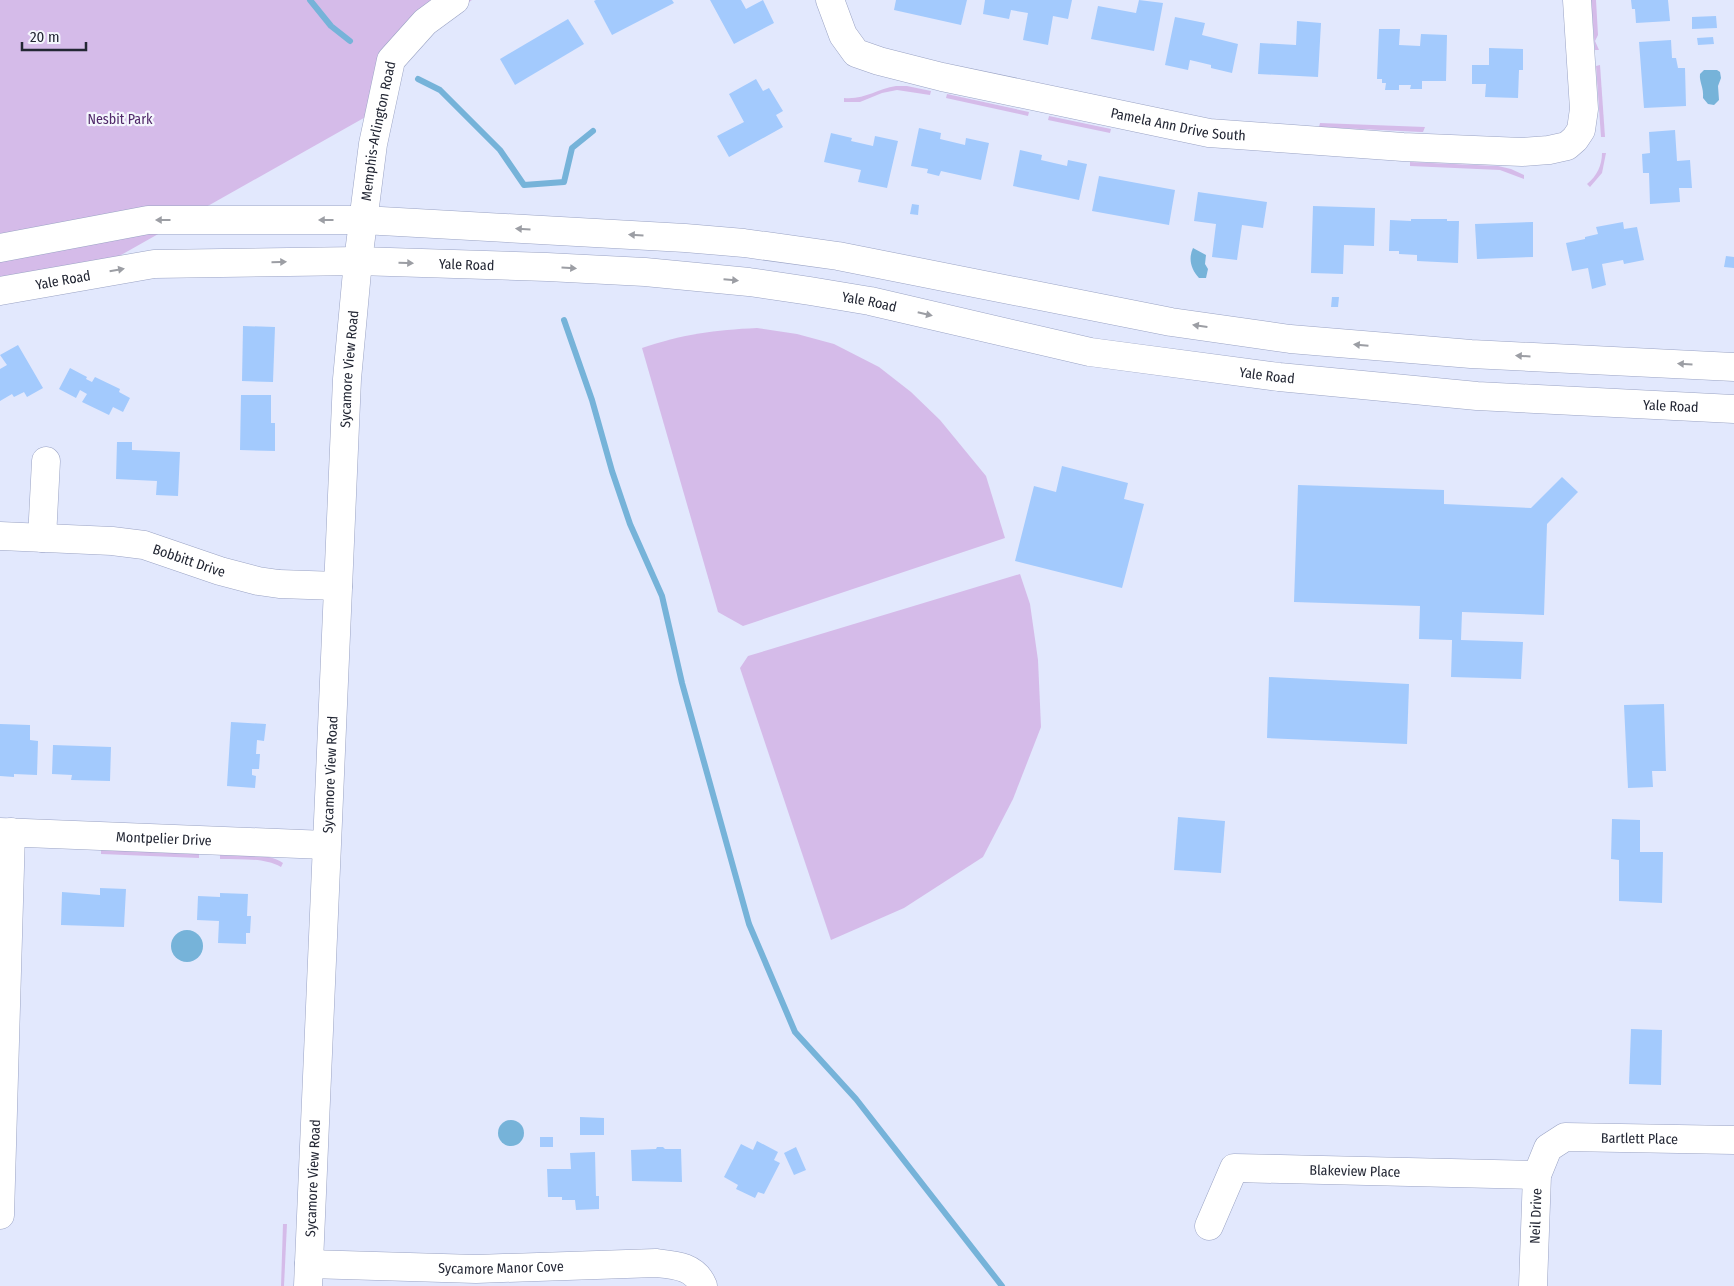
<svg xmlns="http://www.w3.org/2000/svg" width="1734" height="1286" viewBox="0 0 1734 1286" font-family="'Fira Sans Condensed',sans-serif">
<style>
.green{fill:#d5bbe9}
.water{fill:#76b3d9}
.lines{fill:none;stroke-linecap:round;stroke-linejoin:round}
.stream{stroke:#76b3d9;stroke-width:6}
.building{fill:#a3cafd}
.minor-casing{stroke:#9aa3c4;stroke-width:29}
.major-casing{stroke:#9aa3c4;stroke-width:29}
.minor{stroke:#fff;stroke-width:28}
.major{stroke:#fff;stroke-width:28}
.oneway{fill:#9c9ea4}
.labels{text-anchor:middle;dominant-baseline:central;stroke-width:4.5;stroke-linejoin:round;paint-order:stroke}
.park-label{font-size:14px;fill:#51296a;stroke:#f4f6fd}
.street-label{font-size:14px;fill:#232734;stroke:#f4f6fd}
</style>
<rect width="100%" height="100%" fill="#e2e8fd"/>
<g class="green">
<path d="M 0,0 L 472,0 L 443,19 L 402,67 L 385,106 L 75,281 L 0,293 Z"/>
<path d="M 1591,0 L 1596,0 L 1598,35 L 1595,41 L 1599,50 L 1595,50 Z"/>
<path d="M 1600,65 L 1605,137 L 1601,137 L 1596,66 Z"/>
<path d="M 896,86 L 907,86 L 931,91 L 930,95 L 897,90 L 882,93 L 860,102 L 844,102 L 844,98 C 864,100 877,89 896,86 Z"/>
<path d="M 947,94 L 1029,112 L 1028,116 L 946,98 Z"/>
<path d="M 1049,116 L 1111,129 L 1110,133 L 1048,120 Z"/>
<path d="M 1320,123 L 1425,127 L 1423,132 L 1421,132 L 1319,127 Z"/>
<path d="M 1602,153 L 1606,153 L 1602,173 L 1590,187 L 1587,184 C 1597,176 1602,165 1602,153 Z"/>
<path d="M 1410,162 L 1498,166 L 1511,169 L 1524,175 L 1524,179 L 1500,170 L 1410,166 Z"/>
<path d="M 757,328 L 797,334 L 834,344 L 879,367 L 911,392 L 940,420 L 986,476 L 1005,538 L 743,626 L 718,612 L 642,348 C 683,334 715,330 757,328 Z"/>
<path d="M 1020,574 L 1030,604 L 1038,660 L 1041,727 L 1013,799 L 983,857 L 904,908 L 831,940 L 740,668 L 748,656 Z"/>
<path d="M 101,850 L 199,854 L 199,858 L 101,854 Z"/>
<path d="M 220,855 C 239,856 266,852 283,863 L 281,867 C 263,857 240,860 220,859 Z"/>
<path d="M 283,1224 L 287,1224 L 284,1286 L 281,1286 Z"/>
</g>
<g class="water">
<path d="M 1704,70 L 1717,70 L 1720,72 L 1721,78 L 1718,86 L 1719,100 L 1714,105 L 1708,104 L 1703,98 C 1704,87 1699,82 1700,74 Z"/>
<path d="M 1193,248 L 1206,255 L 1205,264 L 1208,269 L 1206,278 L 1199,278 C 1191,269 1188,259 1193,248 Z"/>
<circle cx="187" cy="946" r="16"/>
<circle cx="511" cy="1133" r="13"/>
</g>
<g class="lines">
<g class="stream">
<path d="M 310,0 L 331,26 L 350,41"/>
<path d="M 418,79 L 440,90 L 500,150 L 524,185 L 564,182 L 572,148 L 593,131"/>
<path d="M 564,320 L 592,400 L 612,471 L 630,524 L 662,596 L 682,683 L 749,924 L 795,1032 L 856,1099 L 1002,1286"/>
</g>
</g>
<g class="building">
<path d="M 596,0 L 672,0 L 674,3 L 612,35 L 594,1 Z"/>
<path d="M 710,0 L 741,0 L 746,9 L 763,0 L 774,23 L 734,44 Z"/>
<path d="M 896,0 L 967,0 L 961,25 L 894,10 Z"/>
<path d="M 985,0 L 1072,0 L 1068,19 L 1053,16 L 1048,45 L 1023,40 L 1028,13 L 1011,10 L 1009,19 L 983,14 Z"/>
<path d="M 1139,0 L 1163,3 L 1154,51 L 1091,39 L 1098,6 L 1136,13 Z"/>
<path d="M 1631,0 L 1668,0 L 1670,21 L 1636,23 L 1635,9 L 1632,9 Z"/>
<path d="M 1716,16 L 1717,28 L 1692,29 L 1692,17 Z"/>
<path d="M 1175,17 L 1205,23 L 1202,35 L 1238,44 L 1232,73 L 1211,68 L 1211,65 L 1190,60 L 1188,70 L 1165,65 Z"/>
<path d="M 568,19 L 584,44 L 515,85 L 500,59 Z"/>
<path d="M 1297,21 L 1321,23 L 1318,77 L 1258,74 L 1260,43 L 1296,45 Z"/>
<path d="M 1379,29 L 1400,29 L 1399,45 L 1420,46 L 1421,34 L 1447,35 L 1446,81 L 1422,81 L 1422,89 L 1410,89 L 1411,85 L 1399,85 L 1399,90 L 1385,90 L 1386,83 L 1382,83 L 1382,79 L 1377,79 Z"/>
<path d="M 1713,37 L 1714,44 L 1698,45 L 1697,38 Z"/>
<path d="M 1671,40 L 1672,58 L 1676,58 L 1678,68 L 1685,68 L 1686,106 L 1644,108 L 1639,42 Z"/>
<path d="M 1489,48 L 1523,49 L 1523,70 L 1519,70 L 1518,98 L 1485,97 L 1486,84 L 1472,84 L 1472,65 L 1489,65 Z"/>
<path d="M 756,79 L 763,91 L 769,88 L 783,111 L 776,115 L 783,127 L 729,157 L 717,136 L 744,122 L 729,94 Z"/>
<path d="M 919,128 L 941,133 L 940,139 L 965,145 L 966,138 L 989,143 L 981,180 L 941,171 L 939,176 L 927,173 L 928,169 L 911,166 Z"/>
<path d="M 1675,130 L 1677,161 L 1690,160 L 1692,188 L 1679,188 L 1680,202 L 1650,204 L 1649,173 L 1643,173 L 1642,154 L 1650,153 L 1649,132 Z"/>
<path d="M 831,133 L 852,138 L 851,141 L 873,146 L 875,136 L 898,141 L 887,188 L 858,182 L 861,170 L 824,162 Z"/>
<path d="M 1020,150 L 1042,155 L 1041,160 L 1067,166 L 1068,160 L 1087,164 L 1079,200 L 1013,186 Z"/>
<path d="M 1099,176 L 1175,190 L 1169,225 L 1092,211 Z"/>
<path d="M 1198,192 L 1267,202 L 1263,228 L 1242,225 L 1237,260 L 1212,257 L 1216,224 L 1194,221 Z"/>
<path d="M 912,204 L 919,205 L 918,215 L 910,214 Z"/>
<path d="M 1313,206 L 1375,208 L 1374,246 L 1344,245 L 1343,274 L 1311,273 Z"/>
<path d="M 1411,219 L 1447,219 L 1447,221 L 1459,221 L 1458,263 L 1417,261 L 1417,255 L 1399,254 L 1399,251 L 1389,251 L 1390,220 L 1411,221 Z"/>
<path d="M 1533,222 L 1533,257 L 1477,259 L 1475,224 Z"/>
<path d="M 1623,222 L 1624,229 L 1637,227 L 1644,260 L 1624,264 L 1623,260 L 1602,264 L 1606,285 L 1592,289 L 1588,268 L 1572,271 L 1566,243 L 1585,239 L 1585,237 L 1598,234 L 1596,227 Z"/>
<path d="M 1726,256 L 1734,257 L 1734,268 L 1724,267 Z"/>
<path d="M 1332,297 L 1339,297 L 1338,307 L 1331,307 Z"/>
<path d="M 243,326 L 275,327 L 273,382 L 242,381 Z"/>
<path d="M 18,345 L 43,388 L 27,397 L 24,392 L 14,397 L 12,394 L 0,401 L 0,369 L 7,365 L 0,355 Z"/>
<path d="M 70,368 L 87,377 L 86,379 L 92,382 L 95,377 L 120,389 L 119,392 L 130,398 L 123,412 L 113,407 L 109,415 L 82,402 L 87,394 L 80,390 L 76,398 L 59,389 Z"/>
<path d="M 241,395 L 271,395 L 271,423 L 275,423 L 275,451 L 240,450 Z"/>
<path d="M 117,442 L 132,442 L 132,450 L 180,452 L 178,496 L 156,495 L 157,481 L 116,479 Z"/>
<path d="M 1062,466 L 1128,483 L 1124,499 L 1144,504 L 1122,588 L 1015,561 L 1034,486 L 1056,492 Z"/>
<path d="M 1562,477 L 1578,492 L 1547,524 L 1544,615 L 1462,612 L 1461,640 L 1523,642 L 1521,679 L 1451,677 L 1452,640 L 1419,639 L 1420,606 L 1294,602 L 1298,485 L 1444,490 L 1444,504 L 1531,508 Z"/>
<path d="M 1269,677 L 1409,684 L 1407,744 L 1267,738 Z"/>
<path d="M 1664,704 L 1666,771 L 1652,771 L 1653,787 L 1628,788 L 1624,705 Z"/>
<path d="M 231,722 L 266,724 L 264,741 L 257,740 L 256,754 L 260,754 L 259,769 L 252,769 L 252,775 L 256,776 L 255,788 L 227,786 Z"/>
<path d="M 0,724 L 30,725 L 30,740 L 38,741 L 37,775 L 14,774 L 14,777 L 0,776 Z"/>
<path d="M 53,745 L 111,747 L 110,781 L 71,780 L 72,775 L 52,774 Z"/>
<path d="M 1178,817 L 1225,821 L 1221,873 L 1174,870 Z"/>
<path d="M 1612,819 L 1640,820 L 1640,852 L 1663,852 L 1662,903 L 1619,901 L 1619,860 L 1611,859 Z"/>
<path d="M 100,888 L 126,889 L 124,927 L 61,925 L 62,892 L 100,895 Z"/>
<path d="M 220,893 L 248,894 L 247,916 L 251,916 L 250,933 L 246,933 L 246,944 L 218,943 L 219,921 L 197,920 L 198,896 L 220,897 Z"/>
<path d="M 1631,1029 L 1662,1030 L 1661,1085 L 1629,1084 Z"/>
<path d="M 580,1117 L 604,1118 L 604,1135 L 580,1135 Z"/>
<rect x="540" y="1137" width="13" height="10"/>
<path d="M 757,1141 L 778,1152 L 774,1160 L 780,1163 L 764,1194 L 758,1192 L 755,1198 L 736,1189 L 738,1185 L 724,1177 L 741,1144 L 753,1150 Z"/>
<path d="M 657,1147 L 663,1147 L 665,1149 L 681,1149 L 682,1182 L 632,1181 L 631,1150 L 656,1149 Z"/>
<path d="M 796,1147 L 806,1170 L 794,1175 L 784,1153 Z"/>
<path d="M 595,1152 L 596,1196 L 599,1196 L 599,1209 L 576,1210 L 575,1200 L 562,1200 L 562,1197 L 548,1197 L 547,1169 L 571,1169 L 570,1153 Z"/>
</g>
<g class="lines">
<defs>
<g id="minor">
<path id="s1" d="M 830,0 L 843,35 L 856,53 L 879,61 L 942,77 L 1209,133 L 1403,147 L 1522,152 L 1549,150 L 1567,146 L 1575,139 L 1581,130 L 1584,109 L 1577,0"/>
<path id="s2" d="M 0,536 L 112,541 L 144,545 L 220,571 L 258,581 L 279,584 L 338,586"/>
<path d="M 42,538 L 46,461"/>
<path id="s3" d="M 0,832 L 326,845"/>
<path d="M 0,1215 L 11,832"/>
<path id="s4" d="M 1209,1226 L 1234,1168 L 1537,1175"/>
<path id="s5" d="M 309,1264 L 476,1269 L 656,1263 C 675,1265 695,1266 703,1286"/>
<path id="s6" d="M 308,1286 L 347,379 L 358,261 L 373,144 L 391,60 L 425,22 L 455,0"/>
<path id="s7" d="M 1533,1286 L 1537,1175 L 1548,1148 L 1565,1137 L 1734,1140"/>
</g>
<g id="major">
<path d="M 0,248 L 148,220 L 363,220 L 685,238 L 744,243 L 838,256 L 1171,322 L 1290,339 L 1471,354 L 1734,367"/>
<path id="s8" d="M 0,291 L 154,264 L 358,261 L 547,267 L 645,272 L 749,282 L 810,291 L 870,301 L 1090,352 L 1279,377 L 1477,396 L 1734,409"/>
</g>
</defs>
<use href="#minor" class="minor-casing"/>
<use href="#major" class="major-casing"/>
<use href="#minor" class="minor"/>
<use href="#major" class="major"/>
</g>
<defs><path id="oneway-solid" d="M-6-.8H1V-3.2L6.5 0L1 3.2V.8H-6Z" transform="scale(1.25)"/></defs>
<g class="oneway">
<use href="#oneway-solid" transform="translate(163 220) rotate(-180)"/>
<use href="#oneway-solid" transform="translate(326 220) rotate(-180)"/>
<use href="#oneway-solid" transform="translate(523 229) rotate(-177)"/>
<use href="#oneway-solid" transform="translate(636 235) rotate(-177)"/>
<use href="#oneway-solid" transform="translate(279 262) rotate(-1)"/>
<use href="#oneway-solid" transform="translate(406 263) rotate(2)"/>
<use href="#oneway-solid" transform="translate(569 268) rotate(3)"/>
<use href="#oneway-solid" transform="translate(117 270) rotate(-10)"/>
<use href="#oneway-solid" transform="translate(731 280) rotate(5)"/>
<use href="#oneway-solid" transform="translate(925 314) rotate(13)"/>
<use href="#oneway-solid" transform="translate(1200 326) rotate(-172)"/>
<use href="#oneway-solid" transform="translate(1361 345) rotate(-175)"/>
<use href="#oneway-solid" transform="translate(1523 356) rotate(-177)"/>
<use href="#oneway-solid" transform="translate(1685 364) rotate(-177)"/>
</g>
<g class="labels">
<g class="park-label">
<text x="120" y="119">Nesbit Park</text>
</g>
<g class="street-label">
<text stroke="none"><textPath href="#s1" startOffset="390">Pamela Ann Drive South</textPath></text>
<text stroke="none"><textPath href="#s6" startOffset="1158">Memphis-Arlington Road</textPath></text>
<text stroke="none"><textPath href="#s8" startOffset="469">Yale Road</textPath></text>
<text stroke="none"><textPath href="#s8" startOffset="64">Yale Road</textPath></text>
<text stroke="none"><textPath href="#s8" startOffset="874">Yale Road</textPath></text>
<text stroke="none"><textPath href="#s6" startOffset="918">Sycamore View Road</textPath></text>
<text stroke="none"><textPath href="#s8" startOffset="1279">Yale Road</textPath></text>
<text stroke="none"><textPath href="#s8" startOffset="1684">Yale Road</textPath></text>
<text stroke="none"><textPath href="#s2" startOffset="192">Bobbitt Drive</textPath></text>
<text stroke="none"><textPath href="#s6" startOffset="512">Sycamore View Road</textPath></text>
<text stroke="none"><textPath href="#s3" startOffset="164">Montpelier Drive</textPath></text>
<text stroke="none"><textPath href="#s7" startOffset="235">Bartlett Place</textPath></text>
<text stroke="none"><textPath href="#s4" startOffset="184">Blakeview Place</textPath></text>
<text stroke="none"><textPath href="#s6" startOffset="108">Sycamore View Road</textPath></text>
<text stroke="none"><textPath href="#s7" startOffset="70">Neil Drive</textPath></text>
<text stroke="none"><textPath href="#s5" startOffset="192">Sycamore Manor Cove</textPath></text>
</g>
</g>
<path d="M22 42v8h64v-8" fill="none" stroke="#232734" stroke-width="2.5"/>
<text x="30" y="42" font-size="15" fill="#232734" stroke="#f4f6fd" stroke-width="4" paint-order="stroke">20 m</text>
</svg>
